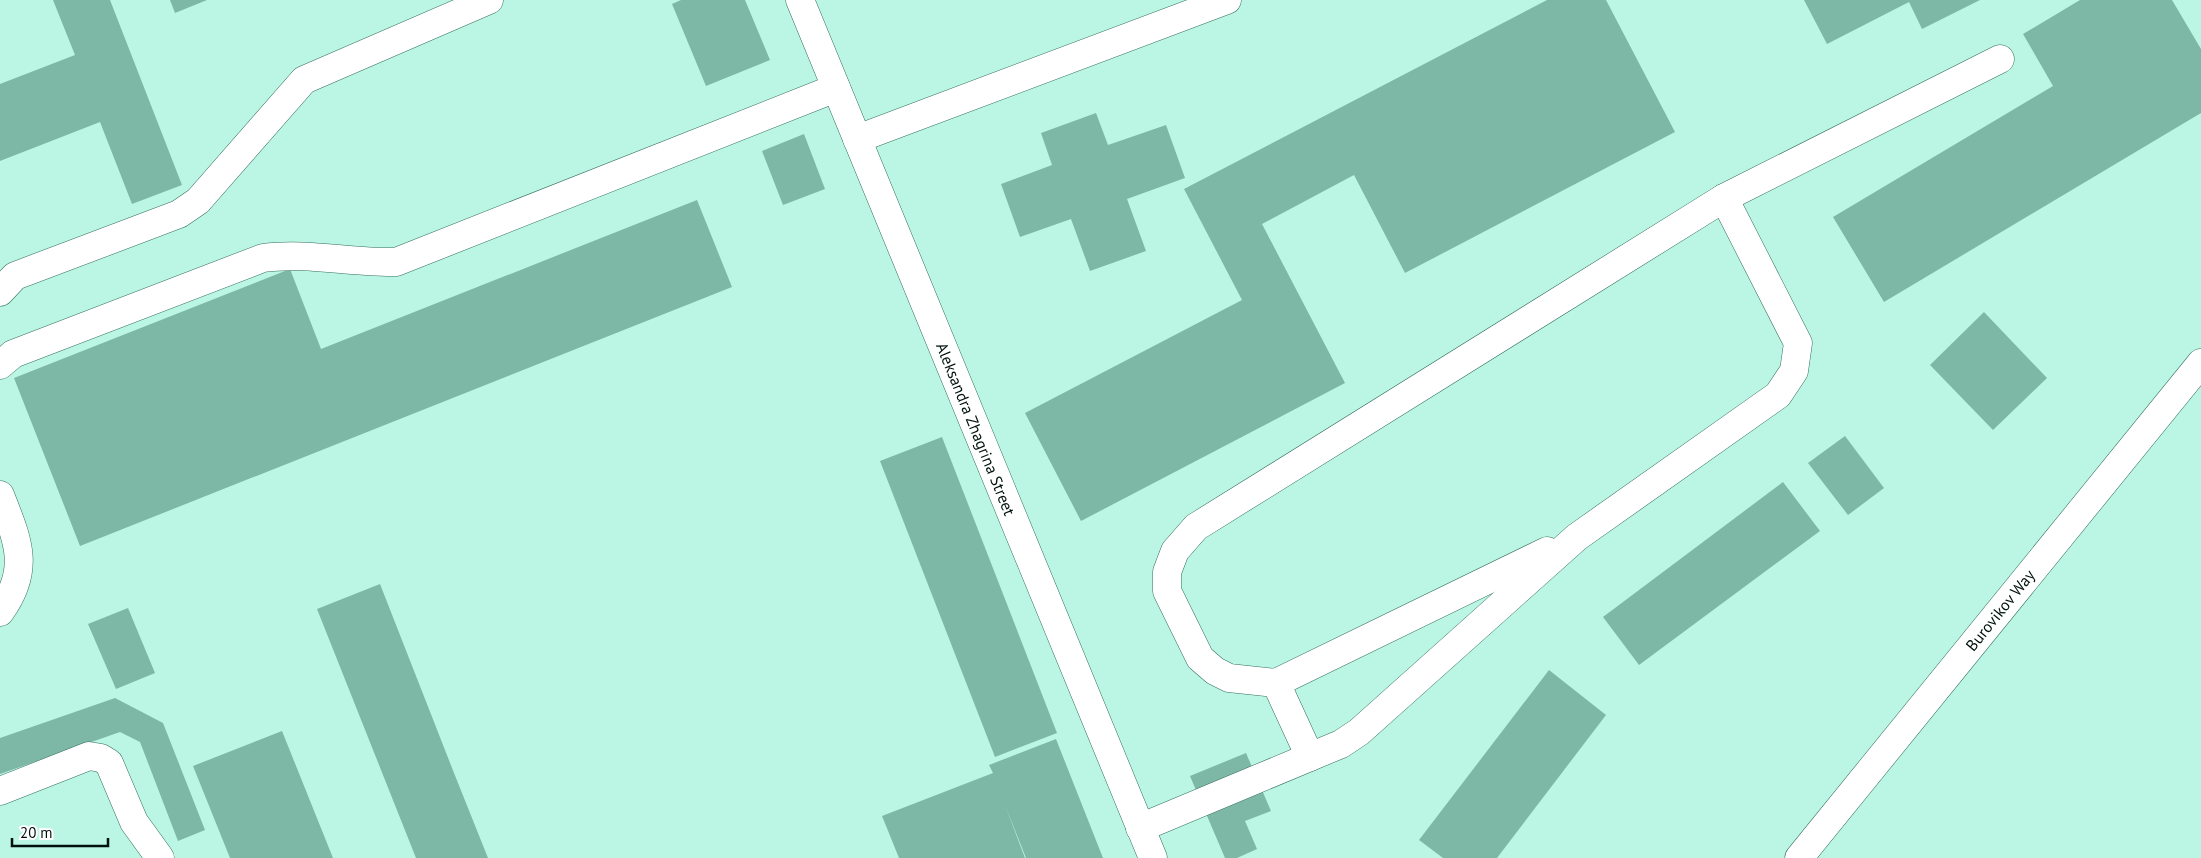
<svg xmlns="http://www.w3.org/2000/svg" width="2201" height="858" viewBox="0 0 2201 858" font-family="'PT Sans',sans-serif">
<style>
.building{fill:#7db8a6}
.lines{fill:none;stroke-linecap:round;stroke-linejoin:round}
.minor-casing{stroke:#356f5e;stroke-width:29}
.minor{stroke:#fff;stroke-width:28}
.labels{text-anchor:middle;dominant-baseline:central;stroke-width:4;stroke-linejoin:round;paint-order:stroke}
.street-label{font-size:16px;fill:#00110c;stroke:#fff}
</style>
<rect width="100%" height="100%" fill="#baf6e3"/>
<g class="building">
<path d="M 53,0 L 110,0 L 182,185 L 132,204 L 100,122 L 0,161 L 0,84 L 75,55 Z"/>
<path d="M 170,0 L 207,0 L 175,13 Z"/>
<path d="M 681,0 L 745,0 L 770,60 L 706,86 L 672,4 Z"/>
<path d="M 1547,0 L 1606,0 L 1675,132 L 1405,273 L 1354,175 L 1262,224 L 1345,383 L 1081,521 L 1025,413 L 1242,300 L 1184,189 Z"/>
<path d="M 1804,0 L 1980,0 L 1922,29 L 1909,2 L 1827,44 Z"/>
<path d="M 2080,0 L 2172,0 L 2201,49 L 2201,113 L 1884,302 L 1833,217 L 2053,86 L 2023,34 Z"/>
<path d="M 1096,113 L 1108,145 L 1166,125 L 1185,178 L 1127,199 L 1146,251 L 1090,271 L 1071,219 L 1020,237 L 1001,184 L 1052,165 L 1041,133 Z"/>
<path d="M 804,134 L 825,189 L 783,205 L 762,151 Z"/>
<path d="M 697,200 L 732,287 L 80,546 L 14,378 L 290,269 L 321,349 Z"/>
<path d="M 1984,312 L 2047,378 L 1993,430 L 1930,365 Z"/>
<path d="M 1845,436 L 1884,488 L 1848,515 L 1808,463 Z"/>
<path d="M 942,437 L 1057,733 L 995,757 L 880,461 Z"/>
<path d="M 1783,482 L 1820,531 L 1639,665 L 1603,617 Z"/>
<path d="M 380,584 L 454,773 L 488,858 L 416,858 L 317,609 Z"/>
<path d="M 128,608 L 155,673 L 116,689 L 88,624 Z"/>
<path d="M 1549,670 L 1606,715 L 1497,858 L 1443,858 L 1419,840 Z"/>
<path d="M 115,698 L 163,723 L 205,830 L 178,841 L 140,742 L 120,732 L 0,774 L 0,738 Z"/>
<path d="M 282,731 L 333,858 L 230,858 L 193,766 Z"/>
<path d="M 1056,739 L 1103,858 L 1026,858 L 1005,805 L 1025,858 L 899,858 L 882,816 L 993,773 L 989,765 Z"/>
<path d="M 1246,753 L 1271,811 L 1245,821 L 1257,849 L 1237,858 L 1225,858 L 1190,776 Z"/>
</g>
<g class="lines">
<defs>
<g id="minor">
<path d="M 800,0 L 1153,858"/>
<path d="M 857,139 L 1227,0"/>
<path d="M 0,292 L 15,276 L 179,214 L 198,201 L 304,80 L 489,0"/>
<path d="M 0,365 L 13,354 L 263,258 C 306,252 352,263 396,262 L 836,88"/>
<path d="M 0,495 C 17,539 32,568 0,612"/>
<path d="M 1276,683 L 1547,551"/>
<path d="M 1310,757 L 1276,683 L 1229,678 L 1215,671 L 1200,658 L 1167,591 L 1167,572 L 1175,551 L 1196,527 L 1724,198 L 2000,59"/>
<path d="M 0,791 L 89,756 L 101,758 L 109,763 L 134,822 L 160,858"/>
<path d="M 1140,828 L 1341,744 L 1359,732 L 1577,537 L 1778,395 L 1794,371 L 1798,343 L 1724,198"/>
<path d="M 1799,858 L 2201,363"/>
</g>
</defs>
<use href="#minor" class="minor-casing"/>
<use href="#minor" class="minor"/>
</g>
<g class="labels">
<g class="street-label">
<text transform="translate(976 429) rotate(68)">Aleksandra Zhagrina Street</text>
<text transform="translate(2000 610) rotate(-51)">Burovikov Way</text>
</g>
</g>
<path d="M12 838v8h96v-8" fill="none" stroke="#00110c" stroke-width="2.5"/>
<text x="20" y="838" font-size="15" fill="#00110c" stroke="#ffffff" stroke-width="4" paint-order="stroke">20 m</text>
</svg>
